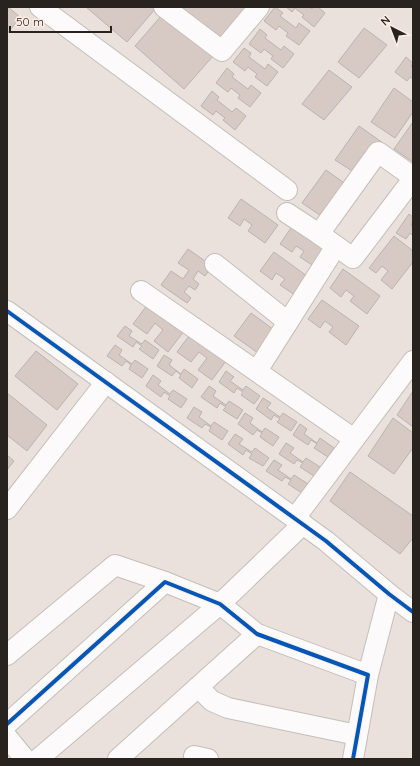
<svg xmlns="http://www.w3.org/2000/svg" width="420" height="766" viewBox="0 0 420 766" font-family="Quicksand,sans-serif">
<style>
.building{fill:#d7cac5;stroke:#bab3af}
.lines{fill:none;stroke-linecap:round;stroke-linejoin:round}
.minor-casing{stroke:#c5beba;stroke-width:22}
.minor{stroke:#fcfafa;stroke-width:20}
.cycleway-casing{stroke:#fdede5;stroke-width:6}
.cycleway{stroke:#0057b8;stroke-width:4}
</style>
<rect width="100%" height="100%" fill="#eae1dd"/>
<g class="building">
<path d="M 7,7 L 8,7 L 20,17 L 7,34 Z"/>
<path d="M 86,7 L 152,7 L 155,9 L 127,42 Z"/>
<path d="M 181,7 L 245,7 L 248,9 L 222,40 Z"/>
<path d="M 275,7 L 283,13 L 280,16 L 296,28 L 299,23 L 310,31 L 299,45 L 286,36 L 288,33 L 279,26 L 276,30 L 264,21 Z"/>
<path d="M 286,7 L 309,7 L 312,9 L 313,7 L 318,7 L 325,13 L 314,27 L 302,17 L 304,15 L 295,8 L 292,12 Z"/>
<path d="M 163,14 L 213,56 L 184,89 L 135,46 Z"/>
<path d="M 364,28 L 387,45 L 359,78 L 338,62 Z"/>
<path d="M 260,29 L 267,35 L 265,38 L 281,50 L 284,46 L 294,54 L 283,68 L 271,59 L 273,56 L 264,49 L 261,53 L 249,44 Z"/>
<path d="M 244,48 L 251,53 L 249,57 L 265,69 L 268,64 L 278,72 L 267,86 L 255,77 L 257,74 L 248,67 L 245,71 L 233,62 Z"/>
<path d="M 406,57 L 413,63 L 411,66 L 413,68 L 413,79 L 410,77 L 407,81 L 395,72 Z"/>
<path d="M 227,68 L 234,74 L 232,77 L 248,89 L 251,85 L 261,93 L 250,107 L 238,98 L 240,95 L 231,88 L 228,92 L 216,83 Z"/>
<path d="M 329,70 L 352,87 L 324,120 L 302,104 Z"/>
<path d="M 394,88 L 413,102 L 413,112 L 395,138 L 371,122 Z"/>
<path d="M 212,91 L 219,97 L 217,100 L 232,112 L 236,108 L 246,116 L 235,130 L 223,120 L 225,118 L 216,111 L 213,115 L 201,106 Z"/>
<path d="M 413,122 L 413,162 L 394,149 Z"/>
<path d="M 359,126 L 383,143 L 360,176 L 335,160 Z"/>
<path d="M 326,170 L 350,187 L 327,220 L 302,203 Z"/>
<path d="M 241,199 L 278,225 L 265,243 L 248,231 L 252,225 L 244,219 L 240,226 L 228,218 Z"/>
<path d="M 409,214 L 413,217 L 413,221 L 411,225 L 413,226 L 413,236 L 410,233 L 406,239 L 396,233 Z"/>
<path d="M 293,225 L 330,251 L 318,269 L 300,257 L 304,251 L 296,246 L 292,252 L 280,244 Z"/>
<path d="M 394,236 L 413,251 L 413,262 L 392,289 L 381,280 L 388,271 L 382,266 L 376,273 L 369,268 Z"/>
<path d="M 188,249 L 212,266 L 205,276 L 198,271 L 193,279 L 199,284 L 195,290 L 189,286 L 184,292 L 191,298 L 187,303 L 161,285 L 171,271 L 183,279 L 189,270 L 178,263 Z"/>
<path d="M 274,252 L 311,279 L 298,297 L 280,285 L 285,279 L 276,273 L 272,280 L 260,271 Z"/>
<path d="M 343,269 L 380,296 L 367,314 L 350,301 L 354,296 L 346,290 L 341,297 L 330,288 Z"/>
<path d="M 151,300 L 157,314 L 164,320 L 169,313 L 175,317 L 170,324 L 177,329 L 182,322 L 188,326 L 168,352 L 154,341 L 163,330 L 155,323 L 147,334 L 133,324 Z"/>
<path d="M 322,300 L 359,326 L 346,345 L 329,332 L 333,327 L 325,321 L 320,328 L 308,319 Z"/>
<path d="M 251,313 L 277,332 L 261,355 L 234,336 Z"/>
<path d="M 125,326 L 132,331 L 129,336 L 142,344 L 145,340 L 159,350 L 153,359 L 139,349 L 142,346 L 136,342 L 133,347 L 117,336 Z"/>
<path d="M 195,328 L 231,354 L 212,380 L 198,370 L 207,358 L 199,352 L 191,362 L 177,352 Z"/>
<path d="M 115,345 L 122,350 L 119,355 L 132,364 L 135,360 L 148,369 L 142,378 L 129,369 L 131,365 L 126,361 L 122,366 L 107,356 Z"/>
<path d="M 36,351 L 78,384 L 57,410 L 15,376 Z"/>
<path d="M 164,355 L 172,360 L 169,365 L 181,374 L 184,369 L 198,379 L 192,388 L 179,378 L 181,375 L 176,371 L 172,376 L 157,366 Z"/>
<path d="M 226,371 L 234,377 L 230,381 L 243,390 L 246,386 L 260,396 L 254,404 L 241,395 L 243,392 L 237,388 L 234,393 L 219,382 Z"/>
<path d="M 153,375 L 161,381 L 158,385 L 170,394 L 173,390 L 187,399 L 181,408 L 168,399 L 170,396 L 164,392 L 161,397 L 146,386 Z"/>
<path d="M 209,386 L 216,391 L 213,396 L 226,405 L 229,401 L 243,410 L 237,419 L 223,410 L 226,407 L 220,403 L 217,408 L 201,397 Z"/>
<path d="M 413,391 L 413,427 L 397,415 Z"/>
<path d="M 7,393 L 47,425 L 27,451 L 7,435 Z"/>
<path d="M 263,398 L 271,403 L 267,408 L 280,417 L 283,413 L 297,422 L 291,431 L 277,422 L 280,419 L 274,415 L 271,420 L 256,409 Z"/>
<path d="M 194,407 L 202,412 L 199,417 L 211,426 L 214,422 L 228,431 L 222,440 L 209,431 L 211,427 L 205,424 L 202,428 L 187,418 Z"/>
<path d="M 245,413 L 253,418 L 250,423 L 262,432 L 265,428 L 279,437 L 273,446 L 260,437 L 262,433 L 257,430 L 253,435 L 238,424 Z"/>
<path d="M 393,418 L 413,433 L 413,448 L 394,474 L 368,456 Z"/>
<path d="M 300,424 L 307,429 L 304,434 L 317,443 L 320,438 L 334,448 L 328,457 L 314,448 L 317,444 L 311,440 L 308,445 L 293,435 Z"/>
<path d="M 235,434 L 243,439 L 239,444 L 252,452 L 255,448 L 269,458 L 263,466 L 249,458 L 252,454 L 246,450 L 243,455 L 228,444 Z"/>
<path d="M 286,443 L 294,448 L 290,453 L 303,462 L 306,458 L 320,467 L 314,476 L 300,467 L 303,463 L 297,460 L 294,464 L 279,454 Z"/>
<path d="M 7,455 L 14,461 L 7,470 Z"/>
<path d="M 274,460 L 282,465 L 278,470 L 291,479 L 294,475 L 308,484 L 302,493 L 288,484 L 291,480 L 285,477 L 282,481 L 266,471 Z"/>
<path d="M 350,472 L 413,516 L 413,538 L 400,554 L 330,501 Z"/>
</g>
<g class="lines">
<defs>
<g id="minor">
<path d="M 40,7 L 287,190"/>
<path d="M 164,7 L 222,51 L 259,7"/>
<path d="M 287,213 L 319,234"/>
<path d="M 336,246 L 353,258 L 413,179"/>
<path d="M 215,264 L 288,322"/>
<path d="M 141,291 L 354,439"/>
<path d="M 7,311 L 326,541 L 389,594 L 413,612"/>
<path d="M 257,371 L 336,246 L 319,234 L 378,152 L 413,177"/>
<path d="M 7,509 L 106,382"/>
<path d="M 295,518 L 413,361"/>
<path d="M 7,655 L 115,565 L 165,582"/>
<path d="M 368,675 L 389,594"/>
<path d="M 198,687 L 212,701 L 228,708 L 357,735"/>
<path d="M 7,724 L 165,582 L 220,604 L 257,634 L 368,675 L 353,759"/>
<path d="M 7,737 L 25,759"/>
<path d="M 194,756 L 208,759"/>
<path d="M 38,759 L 220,604 L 303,524"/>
<path d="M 118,759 L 257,634"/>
</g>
</defs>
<use href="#minor" class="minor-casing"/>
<use href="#minor" class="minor"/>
<defs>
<g id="cycleway">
<path d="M 7,311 L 326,541 L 389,594 L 413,612"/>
<path d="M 7,724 L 165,582 L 220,604 L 257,634 L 368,675 L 353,759"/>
</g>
</defs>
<use href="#cycleway" class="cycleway-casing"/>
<use href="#cycleway" class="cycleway"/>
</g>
<rect width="420" height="766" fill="none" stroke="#292320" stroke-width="16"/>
<g transform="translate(392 28) rotate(318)" stroke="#fdede5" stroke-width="3" paint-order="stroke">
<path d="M0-3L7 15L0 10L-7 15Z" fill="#292320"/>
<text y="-6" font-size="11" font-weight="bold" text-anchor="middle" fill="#292320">N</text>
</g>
<path d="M10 26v6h101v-6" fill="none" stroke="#292320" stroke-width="2"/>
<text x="16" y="26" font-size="12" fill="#292320" stroke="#fdede5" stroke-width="3" paint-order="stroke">50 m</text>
</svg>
